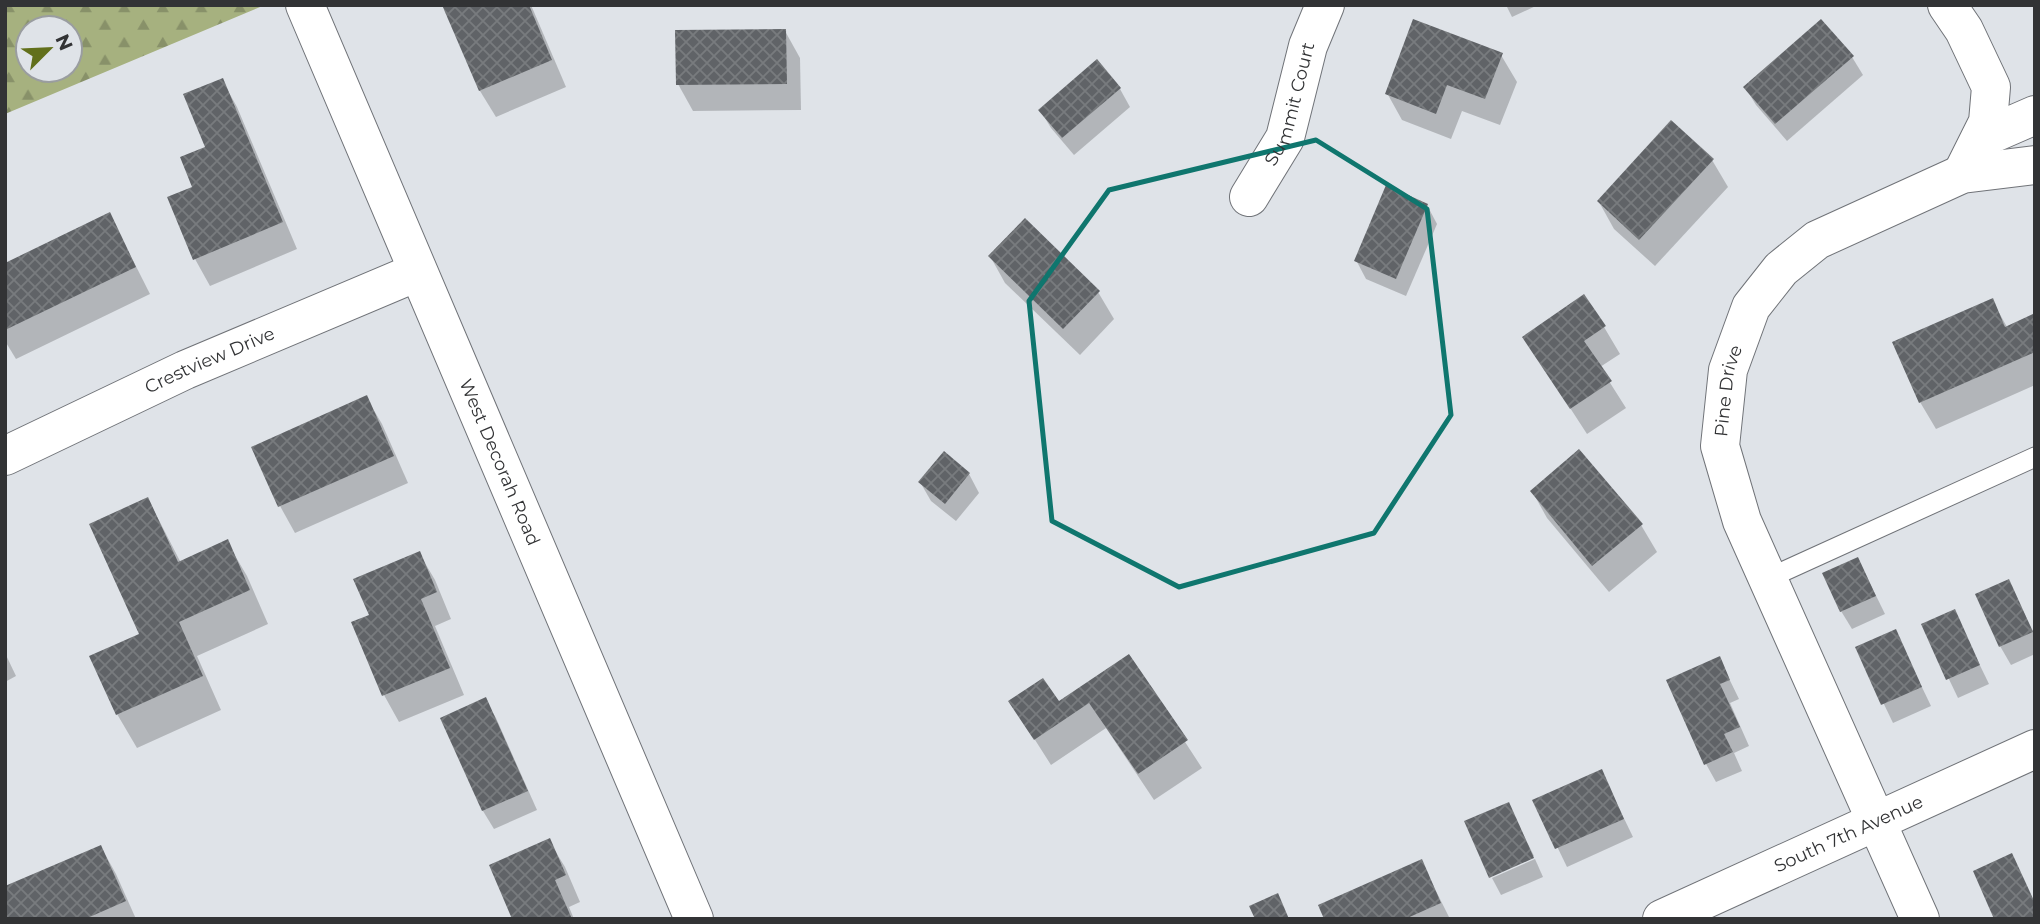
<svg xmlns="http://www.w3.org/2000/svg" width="2040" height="924" viewBox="0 0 2040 924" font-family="Montserrat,sans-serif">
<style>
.forest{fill:url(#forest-firs);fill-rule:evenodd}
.shadow{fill:#0003}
.building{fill:url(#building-cross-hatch)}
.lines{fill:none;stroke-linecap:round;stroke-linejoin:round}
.lane-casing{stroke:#707378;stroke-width:21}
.street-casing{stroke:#707378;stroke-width:40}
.secondary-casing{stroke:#707378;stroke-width:40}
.lane{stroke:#fff;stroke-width:19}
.street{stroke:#fff;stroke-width:38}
.secondary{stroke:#fff;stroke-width:38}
.marked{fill:none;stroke:#0f766e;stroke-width:5;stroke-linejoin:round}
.labels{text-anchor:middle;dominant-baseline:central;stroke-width:7;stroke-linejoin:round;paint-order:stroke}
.street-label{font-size:18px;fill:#323335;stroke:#dfe3e8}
</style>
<defs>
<pattern id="forest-firs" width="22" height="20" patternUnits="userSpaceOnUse" patternTransform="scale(1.75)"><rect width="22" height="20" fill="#a6b17f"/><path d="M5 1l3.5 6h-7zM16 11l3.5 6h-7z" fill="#889169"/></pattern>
<pattern id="building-cross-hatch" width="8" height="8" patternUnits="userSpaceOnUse" patternTransform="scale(1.75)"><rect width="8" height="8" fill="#606367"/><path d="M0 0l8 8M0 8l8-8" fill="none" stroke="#787b7e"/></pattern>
</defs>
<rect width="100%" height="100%" fill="#dfe3e8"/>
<path class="forest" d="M 5,5 L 265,5 L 5,114 ZM 28,28 L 70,28 L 70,70 L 28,70 Z"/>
<g class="shadow">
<path d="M 444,5 L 531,5 L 566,87 L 496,117 L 480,91 Z"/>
<path d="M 1506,5 L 1538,5 L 1512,17 Z"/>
<path d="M 785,31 L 800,58 L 801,110 L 693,111 L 678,84 Z"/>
<path d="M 1501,55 L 1517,82 L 1500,125 L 1462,111 L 1451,139 L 1402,120 L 1387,93 Z"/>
<path d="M 1852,57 L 1863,75 L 1787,141 L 1756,105 L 1745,87 Z"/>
<path d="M 222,80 L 237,107 L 297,249 L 210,286 L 195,259 L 195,188 L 208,148 Z"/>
<path d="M 1120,89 L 1130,107 L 1074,155 L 1051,128 L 1040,110 Z"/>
<path d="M 1712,160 L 1728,187 L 1655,266 L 1614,229 L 1599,202 Z"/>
<path d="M 1427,205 L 1437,224 L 1406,296 L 1366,279 L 1356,260 Z"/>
<path d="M 110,215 L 150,294 L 16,359 L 5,341 L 5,265 Z"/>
<path d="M 990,256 L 1098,292 L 1114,319 L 1080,355 L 1005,283 Z"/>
<path d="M 1992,300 L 2007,327 L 2035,315 L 2035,385 L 1936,429 L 1920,402 Z"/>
<path d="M 1604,327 L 1620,354 L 1600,367 L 1626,408 L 1587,434 L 1524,337 Z"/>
<path d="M 366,397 L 382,424 L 408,483 L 295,533 L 280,506 L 254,448 Z"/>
<path d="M 969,474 L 979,493 L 956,521 L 931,501 L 920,482 Z"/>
<path d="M 1532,491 L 1641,525 L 1657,552 L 1609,592 L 1547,518 Z"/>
<path d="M 148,499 L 181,563 L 227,542 L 247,576 L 268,624 L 197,656 L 221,710 L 137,748 L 117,714 L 141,635 Z"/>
<path d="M 419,553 L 435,580 L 451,619 L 435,626 L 464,695 L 399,722 L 384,695 Z"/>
<path d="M 1858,559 L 1885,614 L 1852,629 L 1841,611 Z"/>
<path d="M 2008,581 L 2035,635 L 2035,654 L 2011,665 L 2000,646 Z"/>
<path d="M 1954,612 L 1989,684 L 1958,698 L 1923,625 Z"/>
<path d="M 1895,631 L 1931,706 L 1893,723 L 1857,648 Z"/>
<path d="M 5,653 L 16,676 L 5,682 Z"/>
<path d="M 1129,656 L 1202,768 L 1154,800 L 1106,728 L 1051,765 L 1011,702 L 1059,704 Z"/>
<path d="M 1719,658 L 1739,699 L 1730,703 L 1749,746 L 1734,753 L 1742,771 L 1716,782 L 1706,764 Z"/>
<path d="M 485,700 L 496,718 L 537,810 L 494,829 L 483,811 L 442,719 Z"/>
<path d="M 1601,771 L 1633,837 L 1567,867 L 1535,801 Z"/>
<path d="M 1508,804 L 1534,856 L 1490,875 Z"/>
<path d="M 549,841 L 565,867 L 580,902 L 569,907 L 574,919 L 514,919 Z"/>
<path d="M 101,847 L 116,874 L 136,919 L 5,919 Z"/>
<path d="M 1535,859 L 1543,877 L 1501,895 L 1492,878 Z"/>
<path d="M 1421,861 L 1450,919 L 1326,919 Z"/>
</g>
<g class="building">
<path d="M 442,5 L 529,5 L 552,60 L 479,91 Z"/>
<path d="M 1413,19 L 1503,53 L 1485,99 L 1447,85 L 1436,114 L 1385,94 Z"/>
<path d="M 1821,19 L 1854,56 L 1775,124 L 1743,87 Z"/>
<path d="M 786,29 L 787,84 L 676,85 L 675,30 Z"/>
<path d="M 1097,59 L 1121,88 L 1062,138 L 1038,110 Z"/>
<path d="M 223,78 L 283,222 L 193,260 L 167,197 L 192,187 L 180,157 L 205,147 L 183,94 Z"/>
<path d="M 1671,120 L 1714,159 L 1639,240 L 1597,201 Z"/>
<path d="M 1386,185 L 1428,204 L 1396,279 L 1354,261 Z"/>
<path d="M 110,212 L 136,267 L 5,330 L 5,263 Z"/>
<path d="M 1025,218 L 1100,291 L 1063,329 L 988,256 Z"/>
<path d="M 1584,294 L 1606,326 L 1584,341 L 1612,381 L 1570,409 L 1522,337 Z"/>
<path d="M 1993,298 L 2005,327 L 2035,313 L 2035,352 L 1919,403 L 1892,342 Z"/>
<path d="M 367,395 L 394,456 L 278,507 L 251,447 Z"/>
<path d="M 1579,449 L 1643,524 L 1592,566 L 1530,491 Z"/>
<path d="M 944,451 L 970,473 L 945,504 L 918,482 Z"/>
<path d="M 148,497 L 178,562 L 228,539 L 250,590 L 179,622 L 203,676 L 116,715 L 89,656 L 139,634 L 89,524 Z"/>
<path d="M 420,551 L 437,592 L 421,599 L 450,668 L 382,696 L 351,622 L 369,615 L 353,579 Z"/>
<path d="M 1858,557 L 1876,596 L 1840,612 L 1822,573 Z"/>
<path d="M 2009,579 L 2033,632 L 1999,647 L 1975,594 Z"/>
<path d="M 1955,609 L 1980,665 L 1946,680 L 1921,624 Z"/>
<path d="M 1896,629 L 1922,687 L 1881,705 L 1855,647 Z"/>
<path d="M 1129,654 L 1188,740 L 1138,774 L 1089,703 L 1034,740 L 1008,701 L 1043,678 L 1059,701 Z"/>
<path d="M 1720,656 L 1730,680 L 1720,684 L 1740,727 L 1724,734 L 1733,752 L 1704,765 L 1666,680 Z"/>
<path d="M 486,697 L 528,791 L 482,811 L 440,718 Z"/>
<path d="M 1602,769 L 1624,819 L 1555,849 L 1532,800 Z"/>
<path d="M 1509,802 L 1534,858 L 1489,878 L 1464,821 Z"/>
<path d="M 550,838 L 566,875 L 555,880 L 572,919 L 512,919 L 489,865 Z"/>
<path d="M 101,845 L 126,901 L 85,919 L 5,919 L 5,886 Z"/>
<path d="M 2012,853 L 2035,903 L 2035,916 L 2028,919 L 1994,919 L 1973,871 Z"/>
<path d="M 1422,859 L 1441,903 L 1405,919 L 1324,919 L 1318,905 Z"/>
<path d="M 1278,893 L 1289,919 L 1255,919 L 1249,906 Z"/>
</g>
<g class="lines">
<defs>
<path id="lane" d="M 1769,578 L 2035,457"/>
<g id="street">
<path d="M 1947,5 L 1964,30 L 1991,87 L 1988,122 L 1962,174"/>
<path d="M 1980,139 L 2035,115"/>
<path id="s1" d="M 1249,197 L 1285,138 L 1308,46 L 1325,5"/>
<path id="s2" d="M 5,456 L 185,370 L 417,272"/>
<path id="s3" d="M 1920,919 L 1742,521 L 1720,446 L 1728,370 L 1751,307 L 1781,269 L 1817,240 L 1962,174 L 2035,165"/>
</g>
<g id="secondary">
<path id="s4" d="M 305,5 L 694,919"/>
<path id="s5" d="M 1662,919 L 2035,749"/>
</g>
</defs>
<use href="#lane" class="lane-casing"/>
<use href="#street" class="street-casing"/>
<use href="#secondary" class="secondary-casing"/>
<use href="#lane" class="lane"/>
<use href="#street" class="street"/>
<use href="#secondary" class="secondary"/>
</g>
<path class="marked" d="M 1316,140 L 1427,209 L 1451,415 L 1374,533 L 1179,587 L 1052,521 L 1029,301 L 1109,190 Z"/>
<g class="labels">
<g class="street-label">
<text stroke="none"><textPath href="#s1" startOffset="103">Summit Court</textPath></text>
<text stroke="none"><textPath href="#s2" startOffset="226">Crestview Drive</textPath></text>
<text stroke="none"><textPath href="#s3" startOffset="570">Pine Drive</textPath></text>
<text stroke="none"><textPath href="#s4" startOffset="497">West Decorah Road</textPath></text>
<text stroke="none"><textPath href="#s5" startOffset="205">South 7th Avenue</textPath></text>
</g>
</g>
<rect width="2040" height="924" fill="none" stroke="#323335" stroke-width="14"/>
<g transform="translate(49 49) rotate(66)"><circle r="33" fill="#dfe3e8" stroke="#9a9da0" stroke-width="2"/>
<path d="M0-5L12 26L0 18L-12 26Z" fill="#62701b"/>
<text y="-10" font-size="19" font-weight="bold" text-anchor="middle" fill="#323335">N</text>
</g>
</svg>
